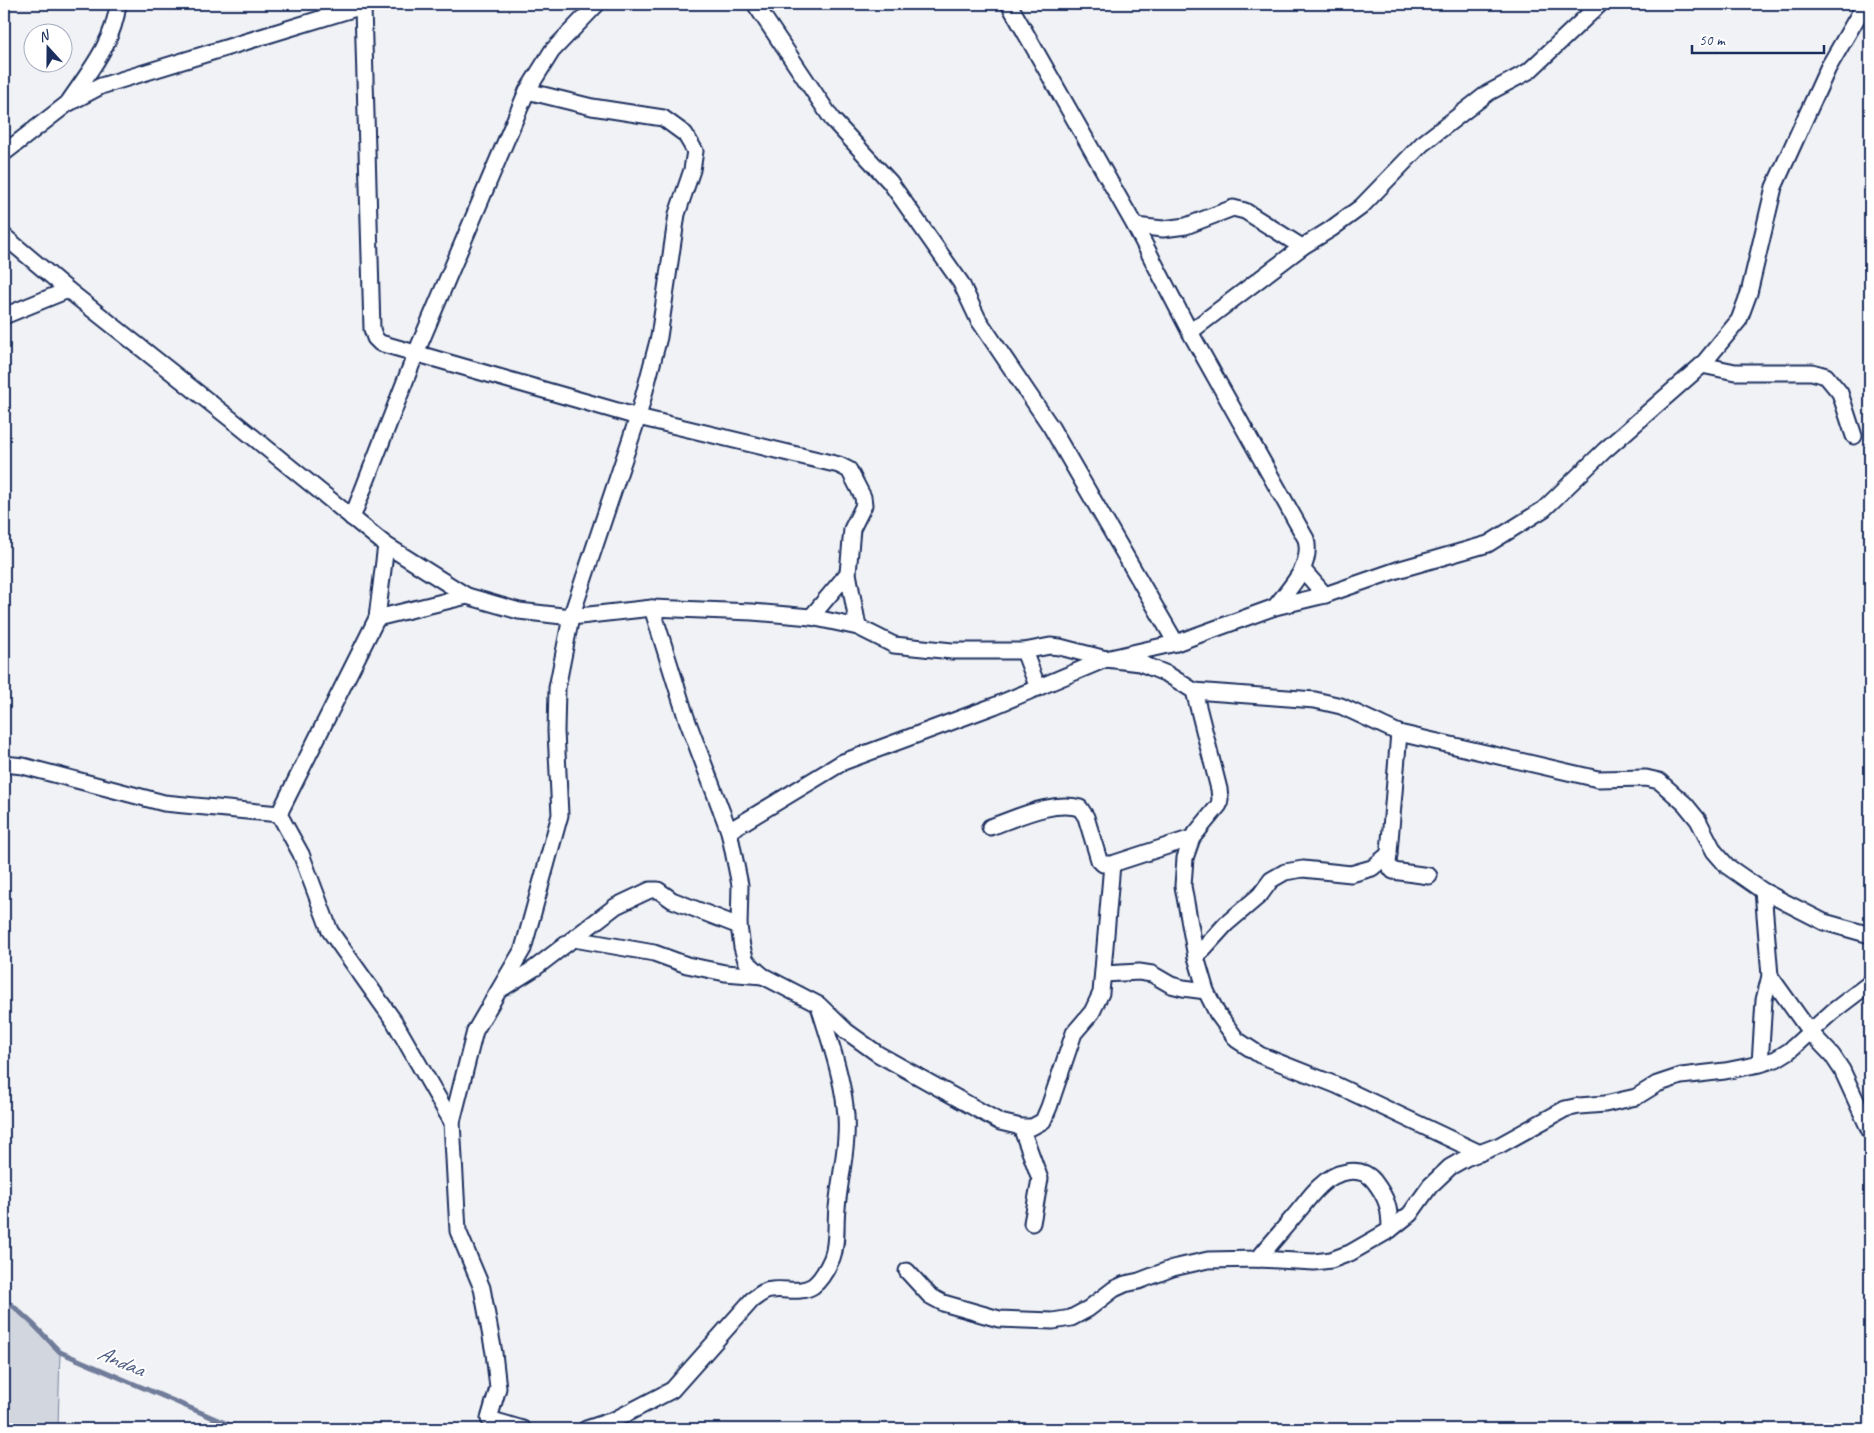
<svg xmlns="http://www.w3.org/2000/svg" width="1874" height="1433" viewBox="0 0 1874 1433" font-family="Caveat,sans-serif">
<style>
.green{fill:#d2d6df;stroke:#76829e}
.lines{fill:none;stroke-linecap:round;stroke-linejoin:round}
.stream{stroke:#707c9a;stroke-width:5}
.minor-casing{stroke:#1b2f5e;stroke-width:19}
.minor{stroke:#fff;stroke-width:15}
.labels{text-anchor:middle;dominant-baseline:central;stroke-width:4;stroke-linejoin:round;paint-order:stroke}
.water-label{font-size:22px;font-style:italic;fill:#4c5c81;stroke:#fff}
</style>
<rect width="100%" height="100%" fill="#f1f2f5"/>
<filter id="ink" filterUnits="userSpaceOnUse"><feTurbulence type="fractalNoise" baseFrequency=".02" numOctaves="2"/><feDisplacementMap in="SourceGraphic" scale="10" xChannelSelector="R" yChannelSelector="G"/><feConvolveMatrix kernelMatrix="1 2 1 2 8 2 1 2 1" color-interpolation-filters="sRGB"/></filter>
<g filter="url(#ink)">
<path class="green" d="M 4,1304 L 11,1304 L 33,1324 L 60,1352 L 58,1429 L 4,1429 Z"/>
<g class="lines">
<path class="stream" d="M 4,1304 L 11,1304 L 33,1324 L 60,1352 L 239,1429"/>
<defs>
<g id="minor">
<path d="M 755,4 L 832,119 L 890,182 L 961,283 L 978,319 L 1051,427 L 1176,643"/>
<path d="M 1009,4 L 1135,226 L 1190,332 L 1306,539 C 1313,566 1290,587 1275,607"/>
<path d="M 363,7 L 372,329 L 375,338 L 380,343 L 638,417 L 839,465 L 849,470 L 863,497 L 864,505 L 852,529 L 848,573 L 858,627"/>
<path d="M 68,103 C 89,72 114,42 118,4"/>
<path d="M 4,153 L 67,104 L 101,86 L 369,4"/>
<path d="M 1135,226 L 1163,229 L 1186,226 L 1233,208 L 1245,211 L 1302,247"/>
<path d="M 4,236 L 68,290 L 232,420 L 386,545 L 467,596 L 519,611 L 571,617 L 652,608 L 752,612 L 811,617 L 858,627 L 894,645 L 952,651 L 1024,651 L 1050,646 L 1060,647 L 1106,659 L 1140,663 L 1167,674 L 1194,691 L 1219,789 L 1220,799 L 1219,805 L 1192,838 L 1185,858 L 1183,886 L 1196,957 L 1206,991 L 1217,1013 L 1237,1040 L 1260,1055 L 1336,1085 L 1480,1153"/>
<path d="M 4,316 L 68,290"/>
<path d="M 1190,332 L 1302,247 L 1331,229 L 1361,207 L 1422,144 L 1488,93 L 1529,71 L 1600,4"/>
<path d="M 1702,365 L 1735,372 L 1812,372 L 1826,376 L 1840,393 L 1854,436"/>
<path d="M 352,518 L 416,353 L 527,91 L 552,51 L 597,4"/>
<path d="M 1303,570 L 1325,595"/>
<path d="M 652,608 L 686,717 L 729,831 L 740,885 L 739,926 L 742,947 L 746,961 L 763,976 L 819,1005 L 846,1031 L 878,1054 L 1000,1122 L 1021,1127 L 1032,1127 L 1043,1121 L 1049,1107 L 1074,1033 L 1092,1012 L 1101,993 L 1112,864"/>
<path d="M 811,617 L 848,573"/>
<path d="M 377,618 L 467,596"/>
<path d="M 1024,651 L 1038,688"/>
<path d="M 1194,691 L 1315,700 L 1341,706 L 1399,733 L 1598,779 L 1646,778 L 1659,781 L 1685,804 L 1698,820 L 1714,851 L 1727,866 L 1763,891 L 1824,922 L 1870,935"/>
<path d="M 1399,733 L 1388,864 L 1393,871 L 1429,876"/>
<path d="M 4,764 L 23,766 L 164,803 L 279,814"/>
<path d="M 279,814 L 301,854 L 330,931 L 394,1021 L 452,1122 L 458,1231 L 482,1288 L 494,1353 L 498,1388 L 489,1419 L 523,1429"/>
<path d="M 279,814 L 377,618 L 386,545"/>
<path d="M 990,827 C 1017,818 1052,800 1080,808 L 1086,817 L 1099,860 L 1103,864 L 1112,864 L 1192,838"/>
<path d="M 729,831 L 843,762 L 994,706 L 1106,659 L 1176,643 L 1275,607 L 1325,595 L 1397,570 L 1488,544 L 1544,509 L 1604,451 L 1702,365 L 1739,320 L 1749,293 L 1774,187 L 1828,68 L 1865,4"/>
<path d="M 574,939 L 654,953 L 687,965 L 725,973 L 763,976"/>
<path d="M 1196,957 L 1226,924 L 1260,895 L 1271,880 L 1285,872 L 1303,869 L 1351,874 L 1372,868 L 1389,854"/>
<path d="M 1104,974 L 1139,972 L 1152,974 L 1171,985 L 1183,988 L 1206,991"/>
<path d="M 1770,976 L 1810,1032 L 1832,1055 L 1842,1070 L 1870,1131"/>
<path d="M 503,988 L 535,968 L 616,906 L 650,890 L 658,890 L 672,900 L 739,926"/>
<path d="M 1760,1064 L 1764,1000 L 1770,976 L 1763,891"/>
<path d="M 452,1122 L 475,1031 L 523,949 L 560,815 L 556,731 L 557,688 L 571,617 L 638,417 L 659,337 L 677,214 L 692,170 L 695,151 L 685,134 L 663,118 L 592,107 L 527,91"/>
<path d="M 1021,1127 L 1040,1179 L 1032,1223"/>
<path d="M 1258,1259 C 1272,1242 1286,1226 1300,1209 C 1306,1202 1312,1193 1320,1186 C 1334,1172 1360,1164 1374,1181 C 1387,1198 1390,1208 1390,1230"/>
<path d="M 907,1271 L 930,1296 L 943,1303 L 999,1319 L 1053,1321 L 1071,1318 L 1088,1309 L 1114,1289 L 1125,1284 L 1139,1281 L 1173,1268 L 1208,1260 L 1258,1259 L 1314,1262 L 1331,1260 L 1350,1253 L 1390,1230 L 1410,1214 L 1430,1186 L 1450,1167 L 1466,1158 L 1500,1145 L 1565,1109 L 1579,1106 L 1605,1104 L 1636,1097 L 1657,1084 L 1681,1076 L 1725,1071 L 1760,1064 L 1776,1059 L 1789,1051 L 1832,1012 L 1870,983"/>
<path d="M 586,1429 L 616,1419 L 672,1390 L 752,1300 C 758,1296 764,1290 772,1290 C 785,1288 800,1294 813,1286 C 821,1280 828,1267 832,1258 C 838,1242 835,1225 837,1208 C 840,1175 850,1139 845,1106 C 841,1072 829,1039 819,1006"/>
</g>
</defs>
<use href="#minor" class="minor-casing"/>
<use href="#minor" class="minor"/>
</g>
</g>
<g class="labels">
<g class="water-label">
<text transform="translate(121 1361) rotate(23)">Andaa</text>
</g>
</g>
<rect width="1874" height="1433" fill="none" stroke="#fff" stroke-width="20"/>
<rect x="10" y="10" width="1854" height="1413" fill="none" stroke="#1b2f5e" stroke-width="2" filter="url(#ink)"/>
<g transform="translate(48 48) rotate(339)"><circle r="24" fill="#ffffff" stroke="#a4acbf"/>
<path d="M0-4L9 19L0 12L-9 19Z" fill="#1b2f5e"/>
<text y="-8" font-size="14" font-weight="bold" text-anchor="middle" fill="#1b2f5e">N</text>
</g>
<path d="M1692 45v8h132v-8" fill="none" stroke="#1b2f5e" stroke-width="2.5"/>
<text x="1699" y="45" font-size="15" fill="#1b2f5e" stroke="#ffffff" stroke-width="4" paint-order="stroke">50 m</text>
</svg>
